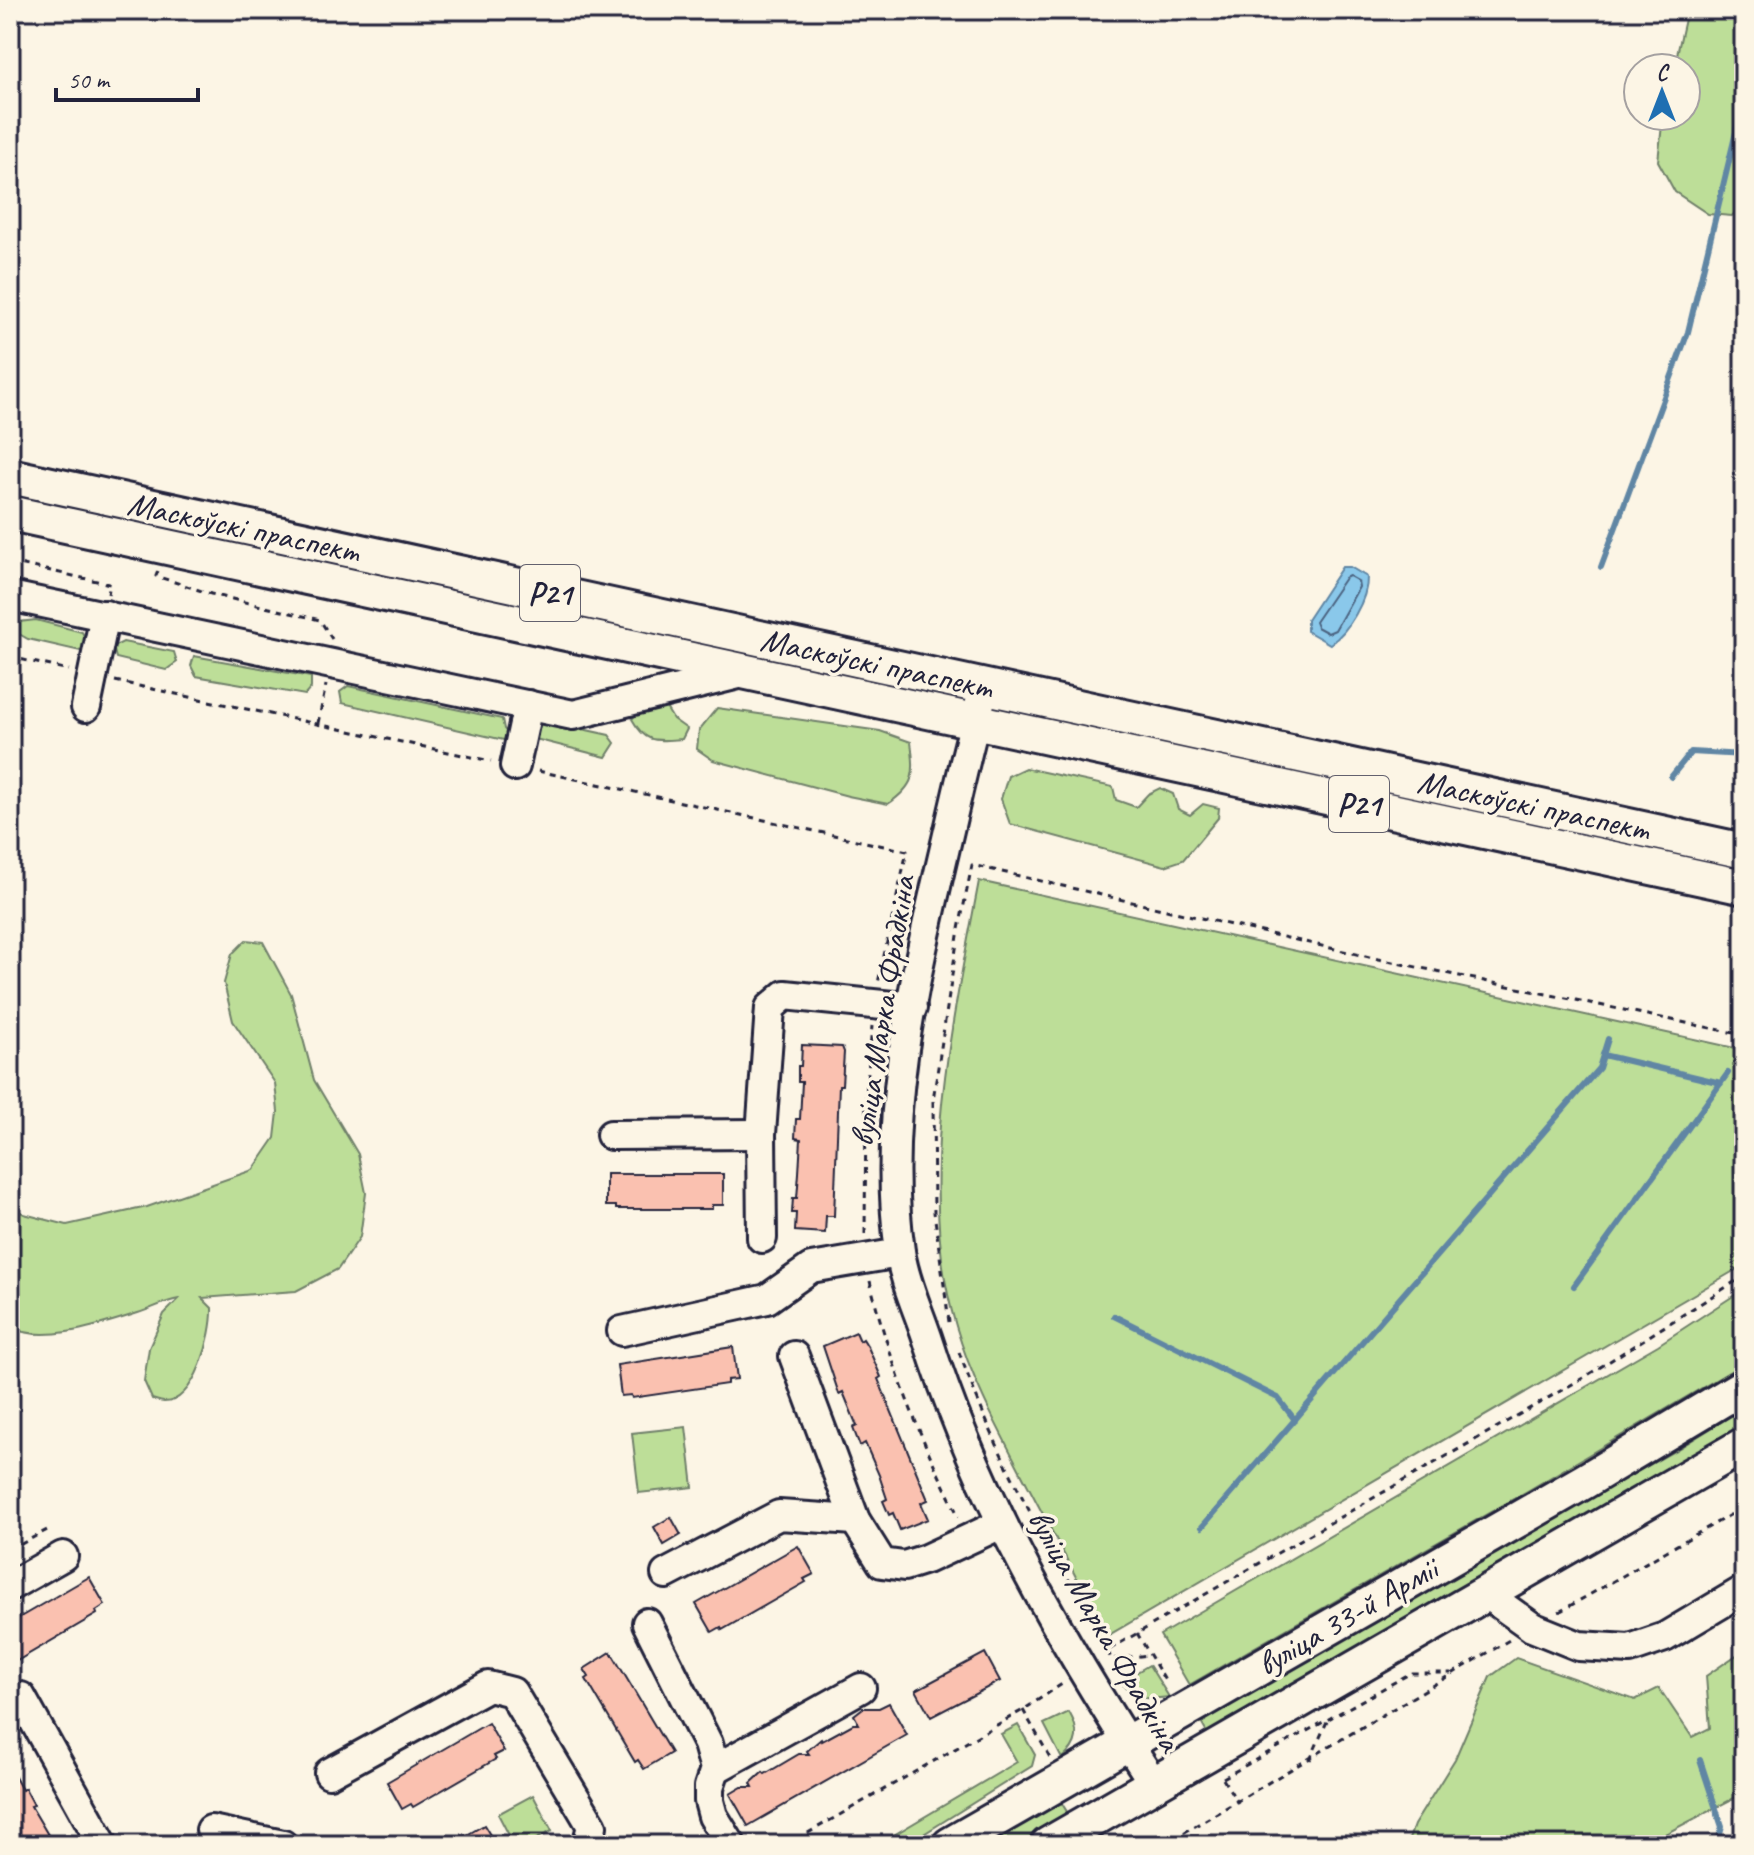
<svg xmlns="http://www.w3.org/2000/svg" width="1754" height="1855" viewBox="0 0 1754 1855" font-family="Caveat,sans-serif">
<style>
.green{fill:#bdde98;stroke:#70806a;stroke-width:2}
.water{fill:#8ac8ea;stroke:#6086a4;stroke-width:2}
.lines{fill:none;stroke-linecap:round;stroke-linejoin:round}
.shore{stroke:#4c6481;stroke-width:2}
.stream{stroke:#6086a4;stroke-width:6}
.building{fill:#fac1b0;stroke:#22223b;stroke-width:2}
.minor-casing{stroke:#22223b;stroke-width:34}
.major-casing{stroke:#22223b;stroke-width:40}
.path{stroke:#22223b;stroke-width:3;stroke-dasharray:6 6;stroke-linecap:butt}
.minor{stroke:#fcf5e5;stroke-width:28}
.major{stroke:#fcf5e5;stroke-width:34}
.labels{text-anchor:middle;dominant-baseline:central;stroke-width:7;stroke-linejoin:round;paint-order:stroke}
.shield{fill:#fcf5e5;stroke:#63616e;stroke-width:2}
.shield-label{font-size:32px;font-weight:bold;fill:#22223b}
.street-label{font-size:34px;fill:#22223b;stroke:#fcf5e5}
</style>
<rect width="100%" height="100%" fill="#fcf5e5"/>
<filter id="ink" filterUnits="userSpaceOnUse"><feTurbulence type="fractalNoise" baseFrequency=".0125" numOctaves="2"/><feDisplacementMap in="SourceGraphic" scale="16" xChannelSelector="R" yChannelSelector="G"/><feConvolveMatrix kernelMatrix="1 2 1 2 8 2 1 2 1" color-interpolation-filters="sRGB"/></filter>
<g filter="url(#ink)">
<g class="green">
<path d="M 1687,10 L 1744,10 L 1744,203 L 1732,216 L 1708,214 L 1675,192 L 1658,161 L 1663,116 L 1686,116 L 1686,68 L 1674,68 Z"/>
<path d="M 36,620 L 82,632 L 87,642 L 80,651 L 28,639 L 19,634 L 19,622 Z"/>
<path d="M 123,642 L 174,652 L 177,662 L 166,670 L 116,658 L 113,647 Z"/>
<path d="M 194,656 L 311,677 L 311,688 L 305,695 L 196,676 L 191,666 Z"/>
<path d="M 348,686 L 502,719 L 504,729 L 508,733 L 508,741 L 342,703 L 340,692 Z"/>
<path d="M 665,706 L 673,719 L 687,729 L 682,739 C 655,741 646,744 632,719 L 637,713 Z"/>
<path d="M 717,708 L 880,731 L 911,742 C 915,774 916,785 888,804 L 848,796 L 713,760 L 697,749 L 699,730 Z"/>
<path d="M 537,719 L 609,735 L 615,743 L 606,757 L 535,739 Z"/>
<path d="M 1025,768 L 1113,787 L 1116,800 L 1136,807 L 1148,794 L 1160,788 L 1173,794 L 1178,809 L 1190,815 L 1203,804 L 1219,808 L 1218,818 L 1183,860 L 1165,866 L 1010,824 L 1001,799 L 1008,776 Z"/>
<path d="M 979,881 L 1744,1050 L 1744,1265 L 1107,1636 C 1080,1584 1052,1532 1025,1480 C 999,1430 972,1381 956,1326 C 914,1187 953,1020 979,881 Z"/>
<path d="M 246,940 L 263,942 L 291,994 L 314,1080 L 358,1154 L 366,1193 L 360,1237 L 338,1269 L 296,1291 L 202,1298 L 212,1308 C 213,1333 196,1402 164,1402 C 160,1402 156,1400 152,1399 L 144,1381 L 149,1348 L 164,1314 L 179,1299 C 165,1301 151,1309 138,1313 C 103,1324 44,1345 10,1327 L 10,1205 L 24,1214 L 67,1225 L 147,1207 L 253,1170 L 275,1138 L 278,1112 L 275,1083 L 233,1021 L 224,983 L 232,954 Z"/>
<path d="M 1744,1289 L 1744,1363 L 1529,1490 L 1189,1685 L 1160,1635 L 1658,1345 Z"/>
<path d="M 1744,1408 L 1744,1426 L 1208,1735 L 1199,1719 L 1676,1450 Z"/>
<path d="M 686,1427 L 693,1487 L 639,1493 L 632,1433 Z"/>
<path d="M 1744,1650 L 1744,1793 L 1644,1845 L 1407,1845 L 1414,1825 L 1455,1759 L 1490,1677 L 1516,1658 L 1635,1700 L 1659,1688 L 1692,1737 L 1710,1728 L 1706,1676 Z"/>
<path d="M 1149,1665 L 1169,1697 C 1147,1700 1135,1700 1120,1682 Z"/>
<path d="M 1069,1712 C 1080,1731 1079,1744 1062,1759 L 1044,1724 Z"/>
<path d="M 1018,1725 L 1035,1755 L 1032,1766 L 906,1845 L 877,1845 L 1017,1762 L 1001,1734 Z"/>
<path d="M 533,1795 L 552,1831 L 525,1845 L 514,1845 L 498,1814 Z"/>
<path d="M 1061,1802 L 1069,1815 L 1017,1845 L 986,1845 Z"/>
</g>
<path class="water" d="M 1342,567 L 1350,567 L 1367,577 C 1368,599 1348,632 1330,644 L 1307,631 L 1307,620 Z"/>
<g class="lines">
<path class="shore" d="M 1349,576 L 1358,581 L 1359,587 L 1335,630 L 1328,633 L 1317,627 L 1315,622 L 1345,578 Z"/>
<g class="stream">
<path d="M 1601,567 L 1688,332 L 1736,132 L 1744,81"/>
<path d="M 1671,777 L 1691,752 L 1744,755"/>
<path d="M 1603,1055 L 1721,1083"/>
<path d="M 1574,1286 L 1728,1073"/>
<path d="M 1114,1316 L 1278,1398 L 1295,1420"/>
<path d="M 1202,1527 L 1599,1068 L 1608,1039"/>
<path d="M 1700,1760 L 1722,1827 L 1718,1841 L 1710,1845"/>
</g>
</g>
<g class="building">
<path d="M 802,1045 L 842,1047 L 844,1052 L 842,1085 L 839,1085 L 834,1216 L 826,1216 L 825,1233 L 795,1231 L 796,1213 L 792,1213 L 793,1198 L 797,1198 L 799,1173 L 801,1139 L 795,1138 L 796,1119 L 800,1119 L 802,1082 L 798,1082 L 798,1066 L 801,1066 Z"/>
<path d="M 606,1174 L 723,1174 L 723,1205 L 712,1205 L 712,1209 L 616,1209 L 616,1206 L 606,1206 Z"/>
<path d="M 856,1332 L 860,1341 L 863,1339 L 868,1347 L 881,1377 L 878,1379 L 928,1500 L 921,1503 L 928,1519 L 900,1530 L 893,1513 L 889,1515 L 883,1501 L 887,1499 L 879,1475 L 865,1443 L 860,1446 L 853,1428 L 857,1426 L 843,1392 L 839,1394 L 823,1346 Z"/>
<path d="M 733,1347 L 737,1379 L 727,1380 L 727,1384 L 632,1398 L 631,1395 L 621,1396 L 617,1365 Z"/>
<path d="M 671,1517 L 681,1535 L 664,1545 L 654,1527 Z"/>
<path d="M 798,1546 L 814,1574 L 804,1579 L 806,1582 L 722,1630 L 721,1627 L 712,1632 L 696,1604 Z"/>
<path d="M 89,1577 L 105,1605 L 96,1611 L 97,1614 L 10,1665 L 10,1623 Z"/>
<path d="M 611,1652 L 671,1753 L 644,1769 L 638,1760 L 635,1762 L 586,1679 L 589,1677 L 584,1669 Z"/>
<path d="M 985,1653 L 1000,1681 L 931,1717 L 916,1690 Z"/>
<path d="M 889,1703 L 907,1735 L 748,1826 L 730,1794 L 742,1787 L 753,1787 L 751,1783 L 763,1772 L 765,1774 L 799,1754 L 809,1754 L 807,1751 L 821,1739 L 822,1741 L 853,1724 L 859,1724 L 854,1715 L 863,1708 L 879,1708 Z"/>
<path d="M 488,1723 L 504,1751 L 494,1756 L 496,1759 L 413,1807 L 411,1804 L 402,1809 L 387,1782 Z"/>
<path d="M 10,1768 L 22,1790 L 25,1788 L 34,1805 L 31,1806 L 54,1845 L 18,1845 L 10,1831 Z"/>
<path d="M 484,1825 L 496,1845 L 450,1845 Z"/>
</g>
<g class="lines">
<defs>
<g id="minor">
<path d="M 10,596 L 573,715 L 747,672"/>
<path d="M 980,703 C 966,753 955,805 943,856 C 914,981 881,1122 900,1251 C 904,1280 918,1310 927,1337 C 978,1498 1062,1643 1154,1784"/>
<path d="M 86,707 L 105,615"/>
<path d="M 515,766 L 528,705"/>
<path d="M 611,1135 L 761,1134"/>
<path d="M 762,1238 L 761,1134 L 770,1008 L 785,995 L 912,1008"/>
<path d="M 622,1331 L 767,1299 L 811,1268 L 900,1253"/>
<path d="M 794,1356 L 855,1520 L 882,1563 L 904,1566 L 926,1559 L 1001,1524"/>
<path d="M 666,1574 L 779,1515 L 855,1520"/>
<path d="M 10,1586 L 63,1556"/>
<path d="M 1486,1594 L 1532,1627 L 1579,1646 L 1630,1649 L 1665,1637 L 1744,1590"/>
<path d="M 647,1623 L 708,1744 L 715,1769 L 709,1787 L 709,1801 L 713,1816 L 731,1845"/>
<path d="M 21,1697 L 103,1845"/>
<path d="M 715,1769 L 861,1688"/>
<path d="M 329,1773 L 488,1686 L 512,1692 L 592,1826 L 587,1845"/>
<path d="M 211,1830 L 283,1845"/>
</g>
<g id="major">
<path d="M 10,476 L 1744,851"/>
<path d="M 10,513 L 1744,887"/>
<path d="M 950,1845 L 1585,1481 L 1744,1386"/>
<path d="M 1048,1845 L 1744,1445"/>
</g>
</defs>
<use href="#minor" class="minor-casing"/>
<use href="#major" class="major-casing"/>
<g class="path">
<path d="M 10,562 L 110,584 L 108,594"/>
<path d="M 158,571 L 156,576 L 211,594 L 320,620 L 332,639"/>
<path d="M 10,657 L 69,670"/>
<path d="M 115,681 L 491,761"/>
<path d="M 318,723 L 326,685"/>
<path d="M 538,771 L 907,851 L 878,983"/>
<path d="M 865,1234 L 866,1095 L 872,1026"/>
<path d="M 870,1281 C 889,1363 922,1442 959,1517"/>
<path d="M 949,1322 L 934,1212 L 933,1100 L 959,929 L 972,865 L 1378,959 L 1744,1035"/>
<path d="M 959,1352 C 979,1406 1002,1459 1029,1510 C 1054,1558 1084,1602 1108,1650 L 1583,1378 L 1744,1276"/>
<path d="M 10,1550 L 49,1529"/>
<path d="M 1559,1612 L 1744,1507"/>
<path d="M 1137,1633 L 1167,1684"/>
<path d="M 1108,1651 L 1111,1659 L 1150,1655"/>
<path d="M 1023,1710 L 1051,1759"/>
<path d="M 1310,1760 L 1328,1719"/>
<path d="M 1223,1778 L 1411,1673 L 1451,1673"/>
<path d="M 1223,1779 L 1238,1803"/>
<path d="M 787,1845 L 1023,1710 L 1062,1684"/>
<path d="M 1163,1845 L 1511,1639"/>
</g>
<use href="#minor" class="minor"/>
<use href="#major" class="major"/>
</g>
</g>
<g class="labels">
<g class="shield">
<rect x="520" y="565" width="60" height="56" rx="6"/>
<rect x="1329" y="776" width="60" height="56" rx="6"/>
</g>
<g class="shield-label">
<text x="550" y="593">Р21</text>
<text x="1359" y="804">Р21</text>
</g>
<g class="street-label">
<text transform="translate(244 527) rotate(12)">Маскоўскі праспект</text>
<text transform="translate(877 663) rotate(12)">Маскоўскі праспект</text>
<text transform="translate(1534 805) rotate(12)">Маскоўскі праспект</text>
<text transform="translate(882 1011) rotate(-81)">вуліца Марка Фрадкіна</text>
<text transform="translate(1347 1616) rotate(-30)">вуліца 33-й Арміі</text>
<text transform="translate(1105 1630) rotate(60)">вуліца Марка Фрадкіна</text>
</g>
</g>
<rect width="1754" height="1855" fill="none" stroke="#fcf5e5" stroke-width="40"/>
<rect x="20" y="20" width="1714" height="1815" fill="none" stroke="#22223b" stroke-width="3" filter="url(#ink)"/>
<g transform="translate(1662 92)"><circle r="38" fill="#fcf5e5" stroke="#a5a1a1" stroke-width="2"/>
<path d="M0-6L14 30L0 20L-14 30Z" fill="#1f6fb2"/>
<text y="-12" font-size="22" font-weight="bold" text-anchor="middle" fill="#22223b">С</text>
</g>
<path d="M56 88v12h142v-12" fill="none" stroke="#22223b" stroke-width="4"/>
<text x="68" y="88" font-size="24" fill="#22223b" stroke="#fcf5e5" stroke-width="6" paint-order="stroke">50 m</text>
</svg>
